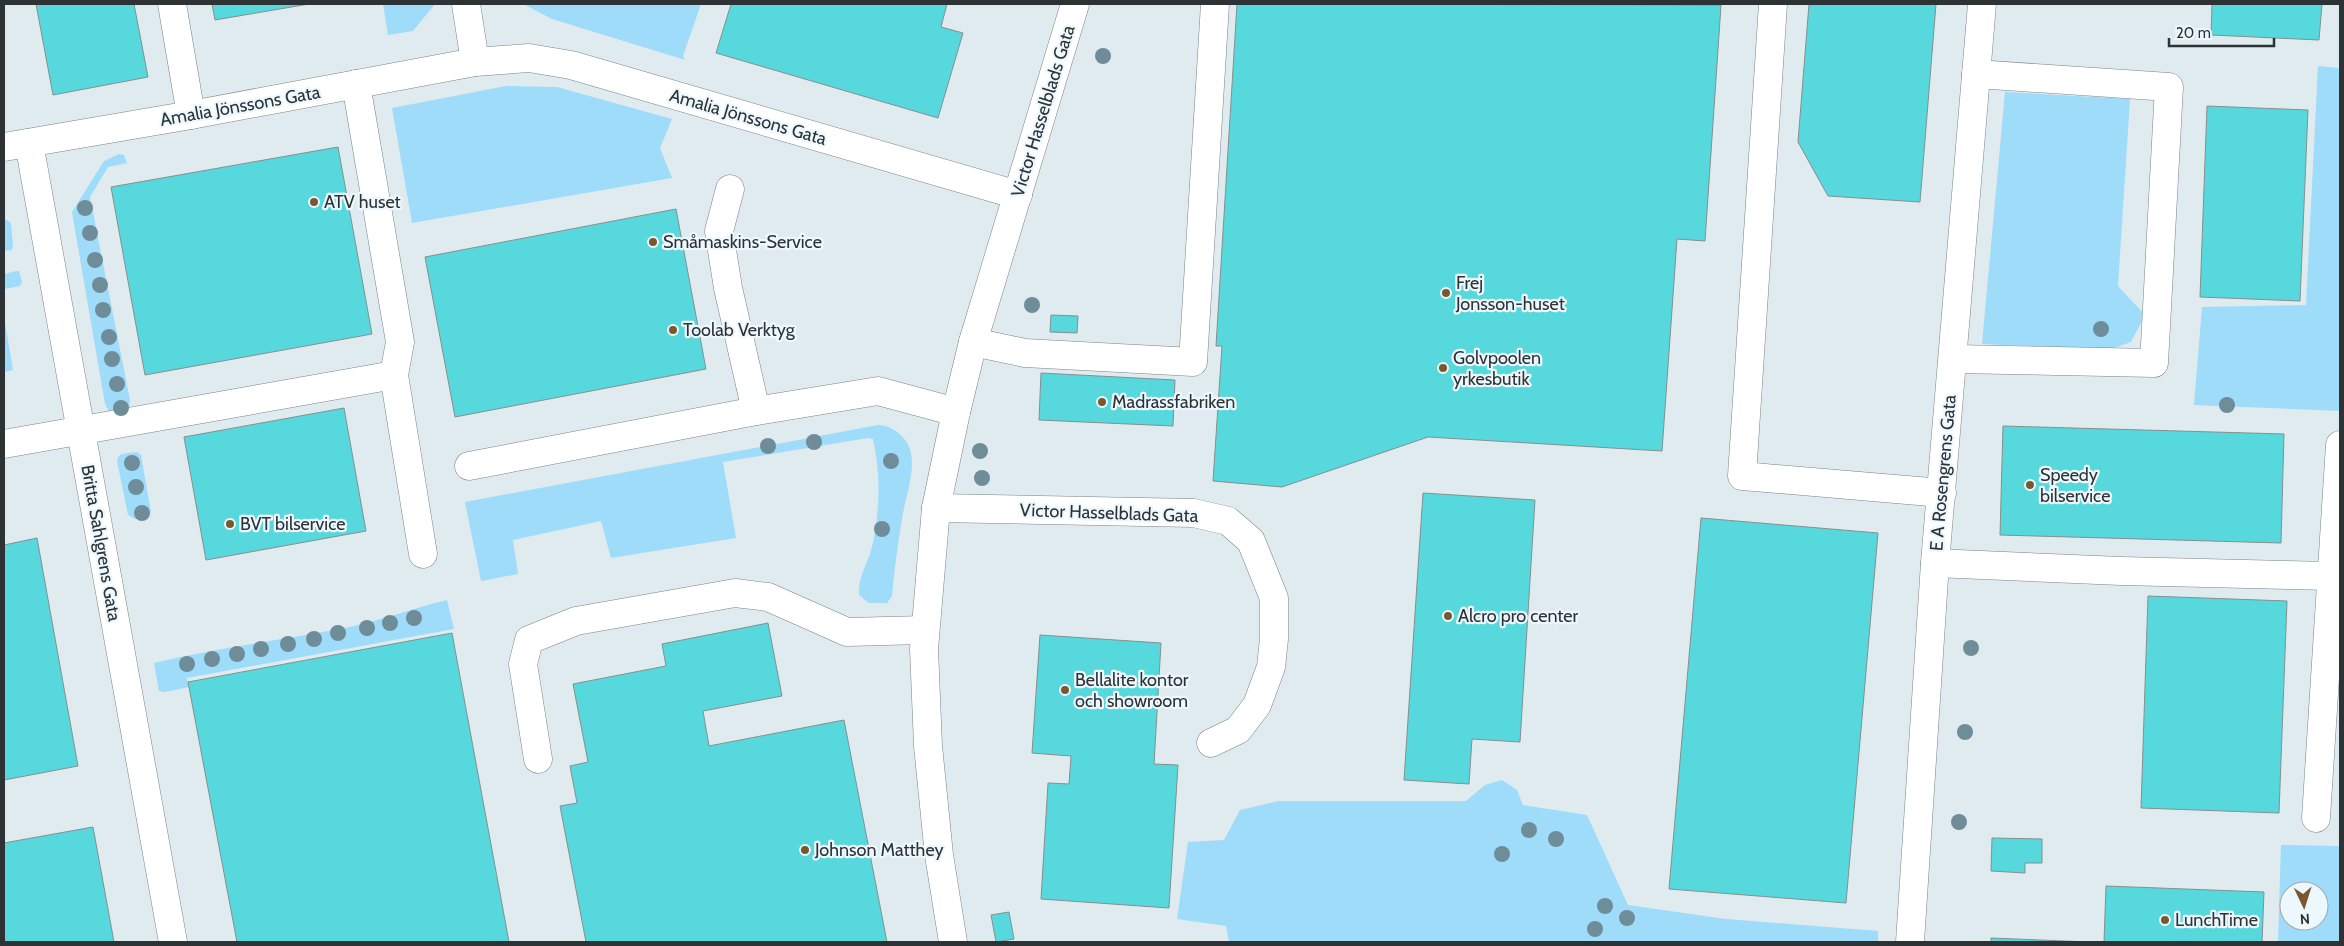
<svg xmlns="http://www.w3.org/2000/svg" width="2344" height="946" viewBox="0 0 2344 946" font-family="Cabin,sans-serif">
<style>
.green{fill:#9edcf9;fill-rule:evenodd}
.building{fill:#56d8dc;stroke:#849090}
.lines{fill:none;stroke-linecap:round;stroke-linejoin:round}
.minor-casing{stroke:#7a8488;stroke-width:29}
.minor{stroke:#fff;stroke-width:28}
.tree{fill:#6f8c99}
.poi-dot{fill:#79582e;stroke:#edf8fe;stroke-width:2}
.labels{text-anchor:middle;dominant-baseline:central;stroke-width:4.5;stroke-linejoin:round;paint-order:stroke}
.street-label{font-size:18px;fill:#2d3234;stroke:#edf8fe}
.poi-label{font-size:18px;fill:#2d3234;stroke:#edf8fe;text-anchor:start}
</style>
<rect width="100%" height="100%" fill="#e0ebf0"/>
<g class="green">
<path d="M 383,4 L 435,4 L 413,31 L 388,35 Z"/>
<path d="M 523,4 L 701,4 L 683,56 L 685,60 L 552,19 Z"/>
<path d="M 2318,66 L 2340,68 L 2340,411 L 2194,405 L 2202,307 L 2306,305 Z"/>
<path d="M 506,86 L 557,87 L 672,119 L 660,148 L 672,178 L 412,223 L 392,108 Z"/>
<path d="M 2005,92 L 2130,99 L 2118,286 L 2145,315 L 2131,342 L 2111,349 L 1982,344 Z"/>
<path d="M 119,154 L 124,155 L 127,163 L 108,167 L 90,197 L 130,400 L 129,409 L 111,415 L 105,404 L 72,212 L 104,161 Z"/>
<path d="M 4,218 L 11,223 L 13,247 L 12,250 L 4,251 Z"/>
<path d="M 16,271 L 19,271 L 22,282 L 20,286 L 4,289 L 4,274 Z"/>
<path d="M 4,317 L 13,370 L 4,372 Z"/>
<path d="M 878,425 C 893,425 908,438 911,453 C 915,474 905,498 902,519 C 898,544 894,570 892,596 L 887,603 L 869,603 L 859,595 C 858,575 868,564 872,547 C 880,511 881,474 873,439 L 868,438 L 723,462 L 736,538 L 611,558 L 601,521 L 513,540 L 518,574 L 481,581 L 465,502 Z"/>
<path d="M 137,452 L 141,455 L 151,512 L 146,519 L 135,519 L 128,515 L 117,461 L 118,457 L 122,454 Z"/>
<path d="M 447,600 L 454,629 L 187,678 L 189,687 L 165,692 L 159,691 L 154,663 C 217,648 281,640 345,628 C 380,621 413,608 447,600 Z"/>
<path d="M 1502,780 L 1517,790 L 1523,805 L 1587,815 L 1628,905 L 1726,919 L 1878,931 L 1878,942 L 1229,942 L 1226,926 L 1177,919 L 1188,842 L 1224,840 L 1240,810 L 1278,801 L 1466,801 L 1485,785 Z"/>
<path d="M 2281,845 L 2340,846 L 2340,942 L 2278,942 ZM 2289,891 L 2319,891 L 2319,921 L 2289,921 Z"/>
</g>
<g class="building">
<path d="M 36,4 L 134,4 L 148,77 L 53,95 Z"/>
<path d="M 212,4 L 309,4 L 215,20 Z"/>
<path d="M 731,4 L 947,4 L 941,27 L 963,33 L 938,118 L 716,53 Z"/>
<path d="M 1237,4 L 1721,5 L 1705,241 L 1677,239 L 1662,451 L 1428,437 L 1282,487 L 1213,481 L 1222,346 L 1216,346 Z"/>
<path d="M 1809,4 L 1936,4 L 1920,202 L 1828,196 L 1798,142 Z"/>
<path d="M 2212,4 L 2322,4 L 2319,40 L 2211,35 Z"/>
<path d="M 2207,106 L 2308,110 L 2300,301 L 2200,297 Z"/>
<path d="M 338,147 L 372,334 L 145,375 L 111,187 Z"/>
<path d="M 676,209 L 706,369 L 455,417 L 425,257 Z"/>
<path d="M 1051,315 L 1078,316 L 1077,333 L 1050,332 Z"/>
<path d="M 1041,373 L 1175,380 L 1173,426 L 1039,420 Z"/>
<path d="M 344,408 L 366,531 L 206,560 L 184,437 Z"/>
<path d="M 2003,426 L 2284,434 L 2281,543 L 2000,535 Z"/>
<path d="M 1423,493 L 1535,500 L 1520,742 L 1472,739 L 1469,784 L 1404,780 Z"/>
<path d="M 1701,518 L 1878,533 L 1846,903 L 1669,889 Z"/>
<path d="M 37,538 L 78,766 L 4,780 L 4,545 Z"/>
<path d="M 2148,596 L 2287,601 L 2279,813 L 2141,808 Z"/>
<path d="M 768,623 L 782,696 L 703,711 L 709,746 L 844,720 L 887,942 L 586,942 L 560,806 L 577,803 L 570,766 L 588,762 L 573,684 L 666,666 L 662,644 Z"/>
<path d="M 452,633 L 509,942 L 237,942 L 188,682 Z"/>
<path d="M 1040,635 L 1161,643 L 1154,764 L 1178,765 L 1169,908 L 1041,899 L 1048,783 L 1069,784 L 1071,756 L 1032,753 Z"/>
<path d="M 93,827 L 114,942 L 4,942 L 4,843 Z"/>
<path d="M 1992,838 L 2042,839 L 2042,863 L 2025,863 L 2025,873 L 1991,871 Z"/>
<path d="M 2106,886 L 2264,892 L 2262,942 L 2104,942 Z"/>
<path d="M 1009,912 L 1014,939 L 996,942 L 991,915 Z"/>
<path d="M 1991,938 L 2090,942 L 1991,942 Z"/>
</g>
<g class="lines">
<defs>
<g id="minor">
<path d="M 172,4 L 191,115"/>
<path d="M 466,4 L 475,62"/>
<path d="M 1773,4 L 1742,476 L 1942,493"/>
<path d="M 356,84 L 400,342 L 394,375"/>
<path d="M 29,143 L 173,942"/>
<path d="M 4,147 L 191,115 L 475,62 L 529,58 L 571,65 L 1018,195"/>
<path d="M 730,189 L 719,231 L 728,288 L 756,411 L 878,391 L 956,412"/>
<path d="M 973,342 L 1025,353 L 1193,362 L 1215,4"/>
<path d="M 1954,359 L 2154,363 L 2169,87 L 1976,74"/>
<path d="M 4,444 L 394,375 L 423,554"/>
<path d="M 469,466 L 756,411"/>
<path d="M 936,508 L 1194,513 L 1228,521 L 1251,541 L 1274,598 L 1274,639 L 1271,667 L 1257,705 L 1238,730 L 1211,743"/>
<path d="M 1935,563 L 2121,571 L 2332,576"/>
<path d="M 538,759 L 523,664 L 529,640 L 576,621 L 735,593 L 768,597 L 847,632 L 924,630"/>
<path d="M 2316,818 L 2340,445"/>
<path d="M 953,942 L 939,855 L 928,746 L 924,649 L 936,508 L 956,412 L 973,342 L 1075,4"/>
<path d="M 1910,942 L 1935,563 L 1982,4"/>
</g>
</defs>
<use href="#minor" class="minor-casing"/>
<use href="#minor" class="minor"/>
</g>
<g class="tree">
<circle cx="1103" cy="56" r="8"/>
<circle cx="85" cy="208" r="8"/>
<circle cx="90" cy="233" r="8"/>
<circle cx="95" cy="260" r="8"/>
<circle cx="100" cy="285" r="8"/>
<circle cx="1032" cy="305" r="8"/>
<circle cx="103" cy="310" r="8"/>
<circle cx="2101" cy="329" r="8"/>
<circle cx="109" cy="337" r="8"/>
<circle cx="112" cy="359" r="8"/>
<circle cx="117" cy="384" r="8"/>
<circle cx="2227" cy="405" r="8"/>
<circle cx="121" cy="408" r="8"/>
<circle cx="814" cy="442" r="8"/>
<circle cx="768" cy="446" r="8"/>
<circle cx="980" cy="451" r="8"/>
<circle cx="891" cy="461" r="8"/>
<circle cx="132" cy="463" r="8"/>
<circle cx="982" cy="478" r="8"/>
<circle cx="136" cy="487" r="8"/>
<circle cx="142" cy="513" r="8"/>
<circle cx="882" cy="529" r="8"/>
<circle cx="414" cy="618" r="8"/>
<circle cx="390" cy="623" r="8"/>
<circle cx="367" cy="628" r="8"/>
<circle cx="338" cy="633" r="8"/>
<circle cx="314" cy="639" r="8"/>
<circle cx="288" cy="644" r="8"/>
<circle cx="1971" cy="648" r="8"/>
<circle cx="261" cy="649" r="8"/>
<circle cx="237" cy="654" r="8"/>
<circle cx="212" cy="659" r="8"/>
<circle cx="187" cy="664" r="8"/>
<circle cx="1965" cy="732" r="8"/>
<circle cx="1959" cy="822" r="8"/>
<circle cx="1529" cy="830" r="8"/>
<circle cx="1556" cy="839" r="8"/>
<circle cx="1502" cy="854" r="8"/>
<circle cx="1605" cy="906" r="8"/>
<circle cx="1627" cy="918" r="8"/>
<circle cx="1595" cy="929" r="8"/>
</g>
<g class="poi-dot">
<circle cx="314" cy="202" r="5"/>
<circle cx="653" cy="242" r="5"/>
<circle cx="1446" cy="293" r="5"/>
<circle cx="673" cy="330" r="5"/>
<circle cx="1443" cy="368" r="5"/>
<circle cx="1102" cy="402" r="5"/>
<circle cx="2030" cy="485" r="5"/>
<circle cx="230" cy="524" r="5"/>
<circle cx="1448" cy="616" r="5"/>
<circle cx="1065" cy="690" r="5"/>
<circle cx="805" cy="850" r="5"/>
<circle cx="2165" cy="920" r="5"/>
</g>
<g class="labels">
<g class="street-label">
<text transform="translate(240 106) rotate(-10)">Amalia Jönssons Gata</text>
<text transform="translate(1043 111) rotate(-73)">Victor Hasselblads Gata</text>
<text transform="translate(748 117) rotate(16)">Amalia Jönssons Gata</text>
<text transform="translate(1943 473) rotate(-85)">E A Rosengrens Gata</text>
<text transform="translate(1109 513) rotate(2)">Victor Hasselblads Gata</text>
<text transform="translate(101 543) rotate(80)">Britta Sahlgrens Gata</text>
</g>
<g class="poi-label">
<text x="324" y="202">ATV huset</text>
<text x="663" y="242">Småmaskins-Service</text>
<text x="1456" y="283">Frej<tspan x="1456" dy="21">Jonsson-huset</tspan></text>
<text x="683" y="330">Toolab Verktyg</text>
<text x="1453" y="358">Golvpoolen<tspan x="1453" dy="21">yrkesbutik</tspan></text>
<text x="1112" y="402">Madrassfabriken</text>
<text x="2040" y="475">Speedy<tspan x="2040" dy="21">bilservice</tspan></text>
<text x="240" y="524">BVT bilservice</text>
<text x="1458" y="616">Alcro pro center</text>
<text x="1075" y="680">Bellalite kontor<tspan x="1075" dy="21">och showroom</tspan></text>
<text x="815" y="850">Johnson Matthey</text>
<text x="2175" y="920">LunchTime</text>
</g>
</g>
<rect width="2344" height="946" fill="none" stroke="#2d3234" stroke-width="10"/>
<g transform="translate(2304 906) rotate(176)"><circle r="24" fill="#edf8fe" stroke="#a0a9ad"/>
<path d="M0-4L9 19L0 12L-9 19Z" fill="#79582e"/>
<text y="-8" font-size="14" font-weight="bold" text-anchor="middle" fill="#2d3234">N</text>
</g>
<path d="M2169 38v8h105v-8" fill="none" stroke="#2d3234" stroke-width="2.5"/>
<text x="2176" y="38" font-size="15" fill="#2d3234" stroke="#edf8fe" stroke-width="4" paint-order="stroke">20 m</text>
</svg>
